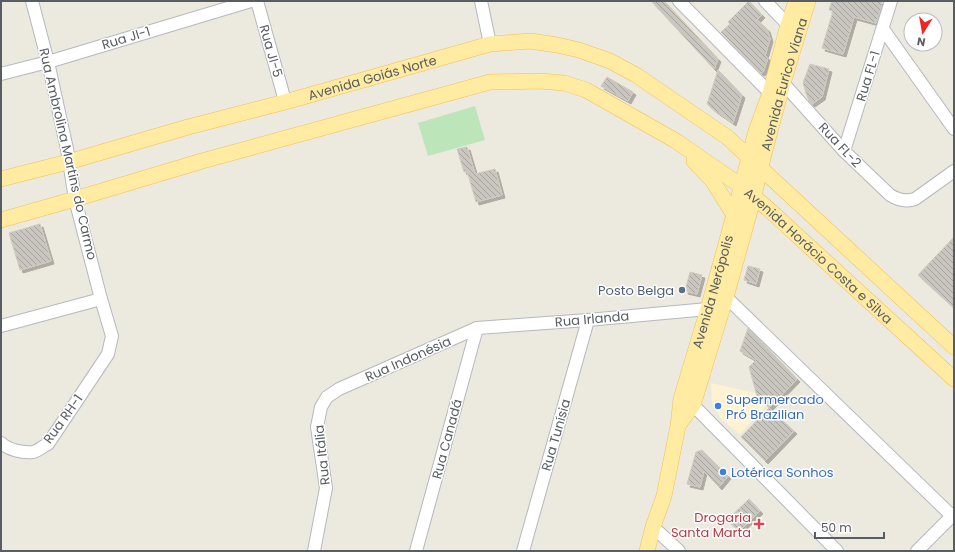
<svg xmlns="http://www.w3.org/2000/svg" width="955" height="552" viewBox="0 0 955 552" font-family="Poppins,sans-serif">
<style>
.commercial{fill:#fff2d2}
.pitch{fill:#bce6ba}
.building{fill:url(#building-back-hatch);stroke:#d1cabe;filter:url(#shadow)}
.lines{fill:none;stroke-linecap:round;stroke-linejoin:round}
.minor-casing{stroke:#b5b8bd;stroke-width:14}
.major-casing{stroke:#f6be4f;stroke-width:16}
.minor{stroke:#fff;stroke-width:12}
.major{stroke:#ffeba2;stroke-width:15}
.service-dot{fill:#5c6f8a;stroke:#fff;stroke-width:1.5}
.shop-dot{fill:#3f7fe0;stroke:#fff;stroke-width:1.5}
.health-dot{fill:#e0444e;stroke:#fff;stroke-width:1.5}
.labels{text-anchor:middle;dominant-baseline:central;stroke-width:3;stroke-linejoin:round;paint-order:stroke}
.street-label{font-size:13px;fill:#585d61;stroke:#fff}
.service-label{font-size:13px;fill:#4e5e75;stroke:#fff;text-anchor:end}
.shop-label{font-size:13px;fill:#366cbe;stroke:#fff;text-anchor:start}
.health-label{font-size:13px;fill:#be3a42;stroke:#fff;text-anchor:end}
</style>
<defs>
<pattern id="building-back-hatch" width="6" height="6" patternUnits="userSpaceOnUse"><rect width="6" height="6" fill="#c9c5bf"/><path d="M-1 5l2 2M0 0l6 6M5-1l2 2" fill="none" stroke="#a6a39f"/></pattern>
<filter id="shadow"><feDropShadow dx="3" dy="3" stdDeviation="0" flood-color="#0004"/></filter>
</defs>
<rect width="100%" height="100%" fill="#ece9df"/>
<path class="commercial" d="M 711,383 L 755,393 L 767,405 L 740,434 L 721,419 L 712,403 Z"/>
<path class="pitch" d="M 475,106 L 485,140 L 428,156 L 418,123 Z"/>
<g class="building">
<path d="M 651,1 L 664,1 L 718,59 L 714,69 Z"/>
<path d="M 749,1 L 762,15 L 757,20 L 767,29 L 770,39 L 765,56 L 768,58 L 763,72 L 761,73 L 721,32 L 730,24 L 728,22 Z"/>
<path d="M 832,1 L 882,1 L 881,4 L 882,5 L 876,23 L 854,17 L 843,54 L 822,48 L 833,11 L 829,10 Z"/>
<path d="M 810,64 L 829,69 L 822,97 L 812,104 L 809,101 L 806,93 L 803,83 Z"/>
<path d="M 718,70 L 742,95 L 733,123 L 714,110 L 707,104 Z"/>
<path d="M 607,77 L 633,92 L 628,101 L 601,86 Z"/>
<path d="M 467,147 L 475,174 L 495,169 L 502,195 L 476,202 L 467,171 L 464,172 L 457,149 Z"/>
<path d="M 40,224 L 51,261 L 20,270 L 9,233 Z"/>
<path d="M 954,237 L 954,308 L 918,275 Z"/>
<path d="M 748,266 L 760,269 L 756,284 L 744,280 Z"/>
<path d="M 690,272 L 702,275 L 697,294 L 685,291 Z"/>
<path d="M 748,328 L 797,379 L 769,408 L 757,396 L 749,367 L 756,360 L 740,351 Z"/>
<path d="M 769,408 L 794,431 L 765,461 L 741,437 Z"/>
<path d="M 702,450 L 728,476 L 719,487 L 704,471 L 700,487 L 687,484 L 696,452 Z"/>
<path d="M 749,499 L 760,511 L 739,531 L 727,520 Z"/>
</g>
<g class="lines">
<defs>
<g id="minor">
<path d="M 257,1 L 282,90 L 285,102"/>
<path d="M 481,1 L 490,44"/>
<path d="M 679,1 L 770,93"/>
<path d="M 765,1 L 793,30"/>
<path d="M 883,29 L 954,129"/>
<path d="M 1,74 L 48,62 L 251,1"/>
<path d="M 783,83 L 844,151 L 890,195 C 898,200 906,202 915,199 L 954,171"/>
<path d="M 844,151 L 891,1"/>
<path d="M 726,297 L 952,516"/>
<path d="M 1,326 L 101,299"/>
<path d="M 686,401 L 693,405 L 837,551"/>
<path d="M 1,443 C 9,450 22,453 33,452 C 38,451 43,446 48,444 L 108,354 L 112,336 L 101,299 L 75,199 L 67,149 L 48,62 L 32,1"/>
<path d="M 653,527 L 679,551"/>
<path d="M 314,551 L 326,488 L 317,427 L 321,407 L 327,397 L 339,389 L 477,328 L 588,320 L 708,309"/>
<path d="M 416,551 L 477,328"/>
<path d="M 523,551 L 588,320"/>
<path d="M 917,551 L 954,514"/>
</g>
<g id="major">
<path d="M 694,161 L 712,180 L 734,215"/>
<path id="s1" d="M 1,179 L 68,162 L 188,127 L 285,102 L 490,44 L 530,41 L 557,45 L 579,50 L 610,61 L 636,75 L 727,137 L 954,347"/>
<path id="s2" d="M 1,220 L 75,199 L 202,161 L 490,82 L 540,81 L 564,83 L 586,90 L 676,141 L 741,186 L 765,206 L 954,379"/>
<path id="s3" d="M 679,424 L 693,405 L 726,297 L 751,207 L 765,150 L 783,83 L 808,1"/>
<path id="s4" d="M 647,551 L 653,527 L 664,496 L 678,426 L 681,399 L 708,309 L 734,215 L 756,131 L 770,93 L 788,25 L 796,1"/>
</g>
</defs>
<use href="#minor" class="minor-casing"/>
<use href="#major" class="major-casing"/>
<use href="#minor" class="minor"/>
<use href="#major" class="major"/>
</g>
<circle class="service-dot" cx="682" cy="290" r="4"/>
<g class="shop-dot">
<circle cx="718" cy="406" r="4"/>
<circle cx="723" cy="472" r="4"/>
</g>
<path class="health-dot" d="M757 518h4v4h4v4h-4v4h-4v-4h-4v-4h4z"/>
<g class="labels">
<g class="street-label">
<text transform="translate(126 38) rotate(-17)">Rua JI-1</text>
<text transform="translate(271 51) rotate(74)">Rua JI-5</text>
<text transform="translate(868 76) rotate(-73)">Rua FL-1</text>
<text stroke="none"><textPath href="#s1" startOffset="385">Avenida Goiás Norte</textPath></text>
<text stroke="none"><textPath href="#s3" startOffset="357">Avenida Eurico Viana</textPath></text>
<text transform="translate(840 145) rotate(47)">Rua FL-2</text>
<text transform="translate(68 154) rotate(77)">Rua Ambrolina Martins do Carmo</text>
<text stroke="none"><textPath href="#s2" startOffset="892">Avenida Horácio Costa e Silva</textPath></text>
<text stroke="none"><textPath href="#s4" startOffset="268">Avenida Nerópolis</textPath></text>
<text transform="translate(592 319) rotate(-5)">Rua Irlanda</text>
<text transform="translate(408 359) rotate(-24)">Rua Indonésia</text>
<text transform="translate(63 419) rotate(-54)">Rua RH-1</text>
<text transform="translate(556 435) rotate(-74)">Rua Tunísia</text>
<text transform="translate(447 439) rotate(-75)">Rua Canadá</text>
<text transform="translate(322 455) rotate(-96)">Rua Itália</text>
</g>
<g class="service-label">
<text x="674" y="290">Posto Belga</text>
</g>
<g class="shop-label">
<text x="726" y="399">Supermercado<tspan x="726" dy="15">Pró Brazilian</tspan></text>
<text x="731" y="472">Lotérica Sonhos</text>
</g>
<g class="health-label">
<text x="751" y="517">Drogaria<tspan x="751" dy="15">Santa Marta</tspan></text>
</g>
</g>
<rect width="955" height="552" fill="none" stroke="#585d61" stroke-width="4"/>
<g transform="translate(923 32) rotate(191)"><circle r="19" fill="#ffffff" stroke="#bcbec0"/>
<path d="M0-3L7 15L0 10L-7 15Z" fill="#ef2723"/>
<text y="-6" font-size="11" font-weight="bold" text-anchor="middle" fill="#585d61">N</text>
</g>
<path d="M815 532v6h69v-6" fill="none" stroke="#585d61" stroke-width="2"/>
<text x="821" y="532" font-size="12" fill="#585d61" stroke="#ffffff" stroke-width="3" paint-order="stroke">50 m</text>
</svg>
